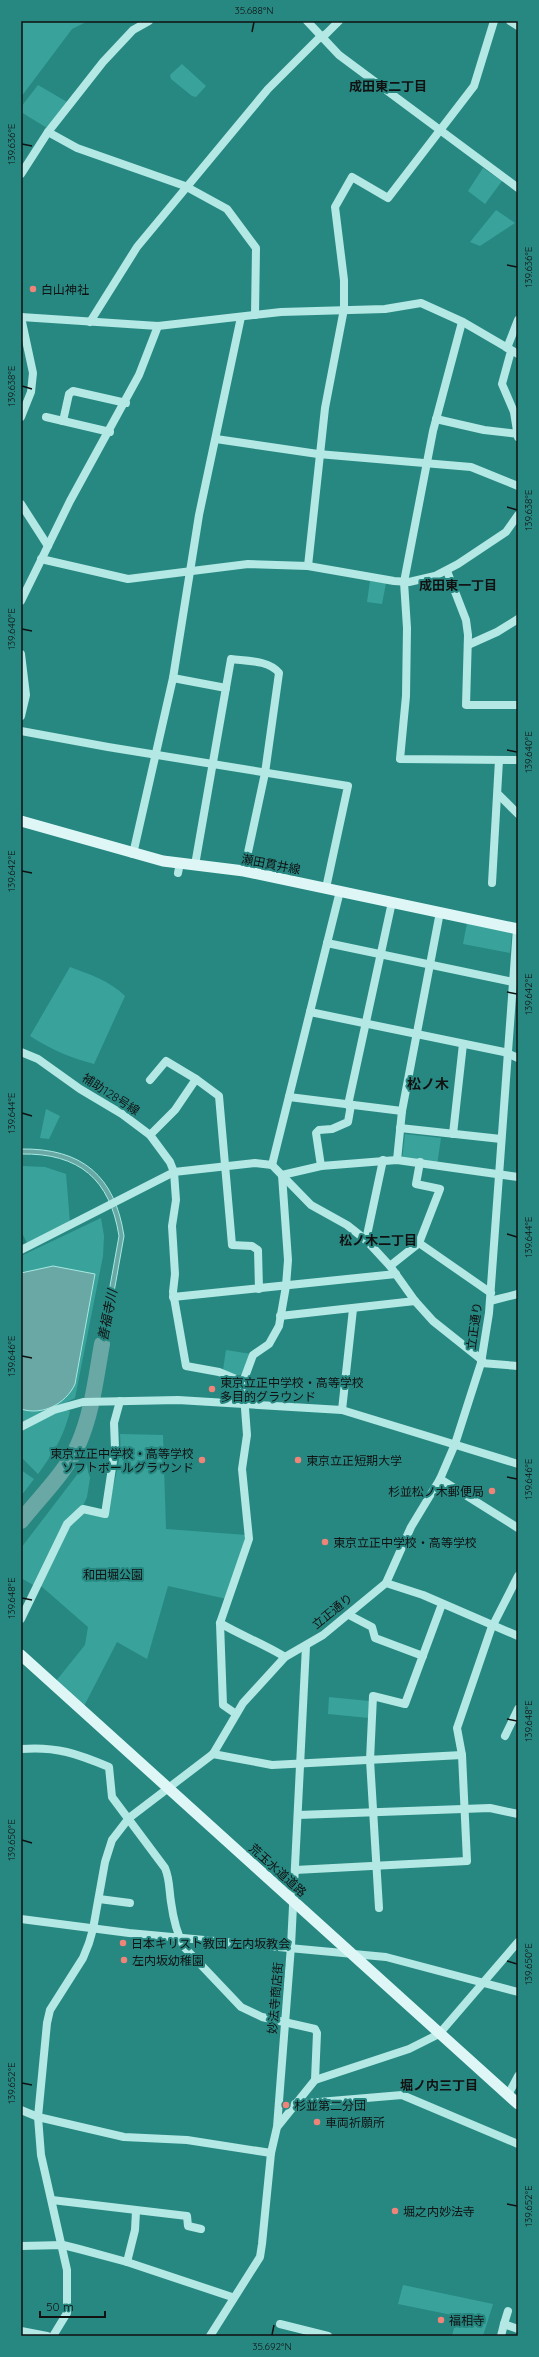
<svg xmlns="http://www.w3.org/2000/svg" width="539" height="2357" viewBox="0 0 539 2357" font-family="Quicksand,'Noto Sans JP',sans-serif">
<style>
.green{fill:#39a39b}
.water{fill:#69a8a4;stroke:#a8e9e3}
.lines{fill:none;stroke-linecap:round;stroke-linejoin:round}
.river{stroke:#69a8a4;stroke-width:16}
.minor{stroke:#b4e8e4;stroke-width:8}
.secondary{stroke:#def7f6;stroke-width:11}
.ticks{fill:none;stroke:#111;stroke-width:1.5}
.poi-dot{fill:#f18479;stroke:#278882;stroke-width:1.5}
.labels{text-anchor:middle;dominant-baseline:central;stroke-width:4;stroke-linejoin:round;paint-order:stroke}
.poi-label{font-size:12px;fill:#111;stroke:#278882;text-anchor:start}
.street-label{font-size:12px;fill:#111;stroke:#278882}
.park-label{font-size:12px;fill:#111;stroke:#278882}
.neighbourhood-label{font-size:13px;font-weight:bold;fill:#111;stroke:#278882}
.water-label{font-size:13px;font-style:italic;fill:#111;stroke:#278882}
.quarter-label{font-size:14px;font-weight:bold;fill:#111;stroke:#278882}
.neatline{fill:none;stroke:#111;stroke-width:1.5}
.ticks-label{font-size:10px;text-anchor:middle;fill:#111}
</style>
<rect width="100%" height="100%" fill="#278882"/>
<g class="green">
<path d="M 21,21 L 88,21 L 72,29 L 21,97 Z"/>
<path d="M 182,64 L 206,86 L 196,97 L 192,96 L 171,79 L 170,75 Z"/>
<path d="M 38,85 L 67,102 L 47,128 L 21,112 L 21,107 Z"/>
<path d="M 483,168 L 502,181 L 485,204 L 468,191 Z"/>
<path d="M 496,210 L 515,223 L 480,246 L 470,242 Z"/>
<path d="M 370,581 L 386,583 L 382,604 L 367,602 Z"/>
<path d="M 467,923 L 512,933 L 510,953 L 463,944 Z"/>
<path d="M 70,967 C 89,974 110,981 125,996 L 94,1064 C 71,1058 50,1049 30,1036 Z"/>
<path d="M 46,1109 L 60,1116 L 49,1139 L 40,1138 Z"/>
<path d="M 405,1134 L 441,1138 L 437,1165 L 402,1160 Z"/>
<path d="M 21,1166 L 45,1167 L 66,1174 L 70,1223 L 27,1243 L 21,1231 Z"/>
<path d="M 101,1218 L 104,1236 L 103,1256 L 75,1398 L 21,1424 L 21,1256 Z"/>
<path d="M 226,1350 L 251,1354 L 242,1374 L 238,1376 L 223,1370 Z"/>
<path d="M 63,1409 L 70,1411 C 63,1438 54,1452 38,1474 L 21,1457 L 21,1430 Z"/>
<path d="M 120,1434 L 163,1435 L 166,1529 L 246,1535 L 227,1599 L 168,1586 L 147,1659 L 117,1642 L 84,1706 L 56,1681 L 85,1645 L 88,1627 L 41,1586 L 69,1527 L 84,1512 L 108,1517 C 110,1489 123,1462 120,1434 Z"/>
<path d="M 86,1463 L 90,1478 L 87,1497 L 83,1506 L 65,1523 L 35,1586 L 21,1578 L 21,1548 Z"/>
<path d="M 21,1470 L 34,1479 L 21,1496 Z"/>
<path d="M 329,1697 L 369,1701 L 369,1718 L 328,1714 Z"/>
<path d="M 403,2285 L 493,2304 L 483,2336 L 452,2336 L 457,2316 L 398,2304 Z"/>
</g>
<g class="water">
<path d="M 21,1149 C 82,1148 115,1176 124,1236 L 101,1365 L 96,1364 L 119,1236 C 110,1179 79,1153 21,1154 Z"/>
<path d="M 53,1266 L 95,1274 L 75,1384 C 66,1404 42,1416 21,1409 L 21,1273 Z"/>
</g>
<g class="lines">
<path class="river" d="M 21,1521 C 40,1497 65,1473 78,1445 C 92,1414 96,1377 102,1344"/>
<g class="minor">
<path d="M 307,21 L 339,55 L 518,188"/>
<path d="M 510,21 L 518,26"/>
<path d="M 48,132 L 77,148 L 185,186 L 227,209 L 256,248 L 255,315"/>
<path d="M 21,174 L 48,132 L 103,62 L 133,30 L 149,21"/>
<path d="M 21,317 L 158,326 L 281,312 L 385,309 L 421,303 L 463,322 L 518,354"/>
<path d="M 90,322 L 137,247 L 268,89 L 318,39 L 326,34 L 339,21"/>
<path d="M 462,322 L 433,431 L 404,582 L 407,628 L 406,696 L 400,759 L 518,760"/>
<path d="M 507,348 L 518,320"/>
<path d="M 511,351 L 502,384 L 514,412 L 518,437"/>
<path d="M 21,417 L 31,392 L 33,373 L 21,317"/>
<path d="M 46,417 L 110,432"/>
<path d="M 436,419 L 484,430 L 518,434"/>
<path d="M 63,421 L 69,394 L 73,391 L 126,403"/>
<path d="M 216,439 L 318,454 L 471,467 L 518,486"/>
<path d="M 21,504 L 48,546"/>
<path d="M 41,559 L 128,579 L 248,564 L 308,566 L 394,581 L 409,582 L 435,576 L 458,564 L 506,532 L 518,515"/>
<path d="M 308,566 L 325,408 L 344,309 L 344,280 L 335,207 L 352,177 L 388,198 L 474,86 L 494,21"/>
<path d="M 447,571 L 466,620 L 468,635 L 466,705 L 518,705"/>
<path d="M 21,601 L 70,501 L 139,375 L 158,326"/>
<path d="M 468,645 L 497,632 L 518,619"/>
<path d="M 21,654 L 26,695 L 21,716"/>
<path d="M 173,678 L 226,688"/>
<path d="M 21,731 L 108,747 L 348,786 L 326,888"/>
<path d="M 498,794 L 518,814"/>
<path d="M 133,854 L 173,678 L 199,515 L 241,317"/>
<path d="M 195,865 L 231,659 C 246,661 269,660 279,673 L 265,773 L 244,871"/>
<path d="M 178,873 L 180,863"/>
<path d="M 492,883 L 499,760"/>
<path d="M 327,943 L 513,982"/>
<path d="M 310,1012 L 504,1052 L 518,1058"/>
<path d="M 21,1052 L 38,1059 L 80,1089 L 122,1114 L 150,1135 L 170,1162 L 174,1172 L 176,1200 L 172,1226 L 175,1274 L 173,1292 L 186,1366 L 219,1372 L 243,1382"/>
<path d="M 150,1080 L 166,1061 L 196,1079 L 219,1096 L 232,1245 L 252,1246 L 258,1250 L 259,1289"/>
<path d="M 289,1097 L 402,1111"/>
<path d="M 348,1105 L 392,902"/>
<path d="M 400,1128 L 501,1139"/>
<path d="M 453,1134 L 463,1044"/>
<path d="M 150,1135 L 175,1110 L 196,1079"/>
<path d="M 397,1160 L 402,1111 L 440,912"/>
<path d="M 272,1165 L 340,891"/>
<path d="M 321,1166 L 316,1133 L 319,1130 L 332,1129 L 348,1122 L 351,1105"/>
<path d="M 282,1175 L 321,1166 L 397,1160 L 518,1177"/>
<path d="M 366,1240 L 383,1160"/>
<path d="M 419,1243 L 491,1293"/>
<path d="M 21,1250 L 174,1172 L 255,1163 L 272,1165 L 311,1205 L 347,1225 L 366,1240 L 390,1266 L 415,1301 L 433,1321 L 482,1360"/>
<path d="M 390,1266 L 419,1243 L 440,1189 L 416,1184 L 420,1162"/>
<path d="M 173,1297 L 396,1274"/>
<path d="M 490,1301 L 518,1294"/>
<path d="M 280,1316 L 415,1301"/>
<path d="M 481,1363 L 518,1366"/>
<path d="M 342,1410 L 353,1309"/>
<path d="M 21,1427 L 54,1410 L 83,1402 L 178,1400 L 342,1410 L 518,1464"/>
<path d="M 440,1479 L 518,1528"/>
<path d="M 386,1583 L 423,1595 L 518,1636"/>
<path d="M 349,1615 L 372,1627 L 375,1638 L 423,1656"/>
<path d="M 21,1619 L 67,1524 L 83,1509 L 105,1514 L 115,1448 L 114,1423 L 120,1401"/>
<path d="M 220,1623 C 242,1636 264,1644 285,1657"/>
<path d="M 236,1714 L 223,1705 L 220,1623 L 249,1539 L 242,1469 L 247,1435 L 243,1382 L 253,1355 L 269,1344 L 279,1326 L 286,1286 L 288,1260 L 282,1175"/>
<path d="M 505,1736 L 518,1709"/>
<path d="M 21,1749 C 56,1746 78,1754 109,1767 L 112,1797 L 165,1868 C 170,1880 169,1890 171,1902 C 173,1917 177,1934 184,1947 L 241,2007 L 262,2017 L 315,2029 L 317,2033 L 315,2080"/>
<path d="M 213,1754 L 272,1765 L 462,1755"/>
<path d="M 298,1815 L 490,1808 L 518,1814"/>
<path d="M 295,1870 L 467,1861 L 462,1755 L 457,1728 L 491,1629 L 518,1576"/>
<path d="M 99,1899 L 130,1903"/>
<path d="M 379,1908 L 370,1760 L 373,1696 L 405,1704 L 442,1604"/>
<path d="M 21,1919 L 129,1933 L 386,1957 L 518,1992"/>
<path d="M 508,2095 L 518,2076"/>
<path d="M 295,2104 L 402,2095 L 518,2144"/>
<path d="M 21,2110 L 38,2117 L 124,2137 L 187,2140 L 271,2153"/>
<path d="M 278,2126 L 315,2080 L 409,2049 L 439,2034 L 518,1942"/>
<path d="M 52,2200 L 187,2216 L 188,2226 L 201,2229"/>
<path d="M 21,2246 L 63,2245 L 79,2249 L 127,2262 L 232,2297"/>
<path d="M 127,2262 L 135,2230 L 136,2211"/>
<path d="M 280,2324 L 328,2336"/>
<path d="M 504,2324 L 508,2311"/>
<path d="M 21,2331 L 47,2336"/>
<path d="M 53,2336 L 67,2313 L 67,2270 L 41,2155 L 38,2117 L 47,2023 L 50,2010 L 83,1958 L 89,1943 L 93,1929 L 105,1862 L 112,1840 L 129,1818 L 213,1754 L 243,1703 L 285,1657 L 323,1635 L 386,1583 L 411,1527 L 440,1479 L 455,1444 L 481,1363 L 489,1313 L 517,928"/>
<path d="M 210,2336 L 260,2257 L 262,2244 L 271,2153 L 277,2127 L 291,1946 L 306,1646"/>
<path d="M 501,2336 L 504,2324 L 518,2329"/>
</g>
<g class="secondary">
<path d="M 21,821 L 163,861 L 244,871 L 518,929"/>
<path d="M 21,1655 L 518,2104"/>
</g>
</g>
<path class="ticks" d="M 252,32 L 254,22M 22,144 L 32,146M 507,265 L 517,267M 22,386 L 32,389M 507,507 L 517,510M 22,629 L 32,631M 507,750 L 517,752M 22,871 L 32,873M 507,992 L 517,994M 22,1113 L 32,1116M 507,1234 L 517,1237M 22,1356 L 32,1358M 507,1477 L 517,1479M 22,1598 L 32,1600M 507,1719 L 517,1721M 22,1840 L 32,1843M 507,1961 L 517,1964M 22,2083 L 32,2085M 507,2204 L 517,2206M 272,2335 L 274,2325"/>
<g class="poi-dot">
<circle cx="33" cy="289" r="4"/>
<circle cx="212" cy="1389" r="4"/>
<circle cx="202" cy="1460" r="4"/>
<circle cx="298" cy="1460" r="4"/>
<circle cx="492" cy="1491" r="4"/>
<circle cx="325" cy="1542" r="4"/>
<circle cx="123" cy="1943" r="4"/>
<circle cx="124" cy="1960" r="4"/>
<circle cx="286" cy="2105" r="4"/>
<circle cx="317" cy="2122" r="4"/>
<circle cx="395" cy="2211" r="4"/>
<circle cx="441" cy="2320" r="4"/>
</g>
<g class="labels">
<g class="poi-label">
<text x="41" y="289">白山神社</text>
<text x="220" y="1382">東京立正中学校・高等学校<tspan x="220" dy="14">多目的グラウンド</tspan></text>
<text x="194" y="1453" text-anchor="end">東京立正中学校・高等学校<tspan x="194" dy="14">ソフトボールグラウンド</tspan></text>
<text x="306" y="1460">東京立正短期大学</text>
<text x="484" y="1491" text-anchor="end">杉並松ノ木郵便局</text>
<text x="333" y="1542">東京立正中学校・高等学校</text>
<text x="131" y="1943">日本キリスト教団 左内坂教会</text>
<text x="132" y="1960">左内坂幼稚園</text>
<text x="294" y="2105">杉並第二分団</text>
<text x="325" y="2122">車両祈願所</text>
<text x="403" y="2211">堀之内妙法寺</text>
<text x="449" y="2320">福相寺</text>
</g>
<g class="street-label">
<text transform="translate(271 864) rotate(11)">瀬田貫井線</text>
<text transform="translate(111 1094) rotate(33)">補助128号線</text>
<text transform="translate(474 1326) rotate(-82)">立正通り</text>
<text transform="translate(332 1611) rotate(-39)">立正通り</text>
<text transform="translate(278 1870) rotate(42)">荒玉水道道路</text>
<text transform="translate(275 1998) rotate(-85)">妙法寺商店街</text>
</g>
<g class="park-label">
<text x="113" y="1574">和田堀公園</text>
</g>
<g class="neighbourhood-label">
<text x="388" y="86">成田東二丁目</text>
<text x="458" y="585">成田東一丁目</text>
<text x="378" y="1240">松ノ木二丁目</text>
<text x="439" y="2085">堀ノ内三丁目</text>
</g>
<g class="water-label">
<text transform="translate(107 1315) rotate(-79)">善福寺川</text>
</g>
<g class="quarter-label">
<text x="428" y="1084">松ノ木</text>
</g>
</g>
<rect width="539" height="2357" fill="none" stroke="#278882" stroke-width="44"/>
<path d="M40 2311v6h65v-6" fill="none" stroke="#111111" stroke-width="2"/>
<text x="46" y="2311" font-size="12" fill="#111111" stroke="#278882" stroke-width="3" paint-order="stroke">50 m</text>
<rect x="22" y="22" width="495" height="2313" class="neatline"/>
<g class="ticks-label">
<text x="254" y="14">35.688°N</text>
<text transform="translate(11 144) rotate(-90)" y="4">139.636°E</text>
<text transform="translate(528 267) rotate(-90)" y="4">139.636°E</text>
<text transform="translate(11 386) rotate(-90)" y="4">139.638°E</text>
<text transform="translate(528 510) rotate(-90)" y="4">139.638°E</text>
<text transform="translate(11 629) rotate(-90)" y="4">139.640°E</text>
<text transform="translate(528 752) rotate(-90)" y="4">139.640°E</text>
<text transform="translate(11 871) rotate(-90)" y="4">139.642°E</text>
<text transform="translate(528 994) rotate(-90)" y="4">139.642°E</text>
<text transform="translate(11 1113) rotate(-90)" y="4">139.644°E</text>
<text transform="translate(528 1237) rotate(-90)" y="4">139.644°E</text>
<text transform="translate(11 1356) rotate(-90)" y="4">139.646°E</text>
<text transform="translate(528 1479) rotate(-90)" y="4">139.646°E</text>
<text transform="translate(11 1598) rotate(-90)" y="4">139.648°E</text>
<text transform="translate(528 1721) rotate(-90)" y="4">139.648°E</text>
<text transform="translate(11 1840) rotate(-90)" y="4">139.650°E</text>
<text transform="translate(528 1964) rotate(-90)" y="4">139.650°E</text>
<text transform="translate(11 2083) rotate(-90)" y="4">139.652°E</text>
<text transform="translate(528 2206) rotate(-90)" y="4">139.652°E</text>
<text x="272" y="2350">35.692°N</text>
</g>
</svg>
